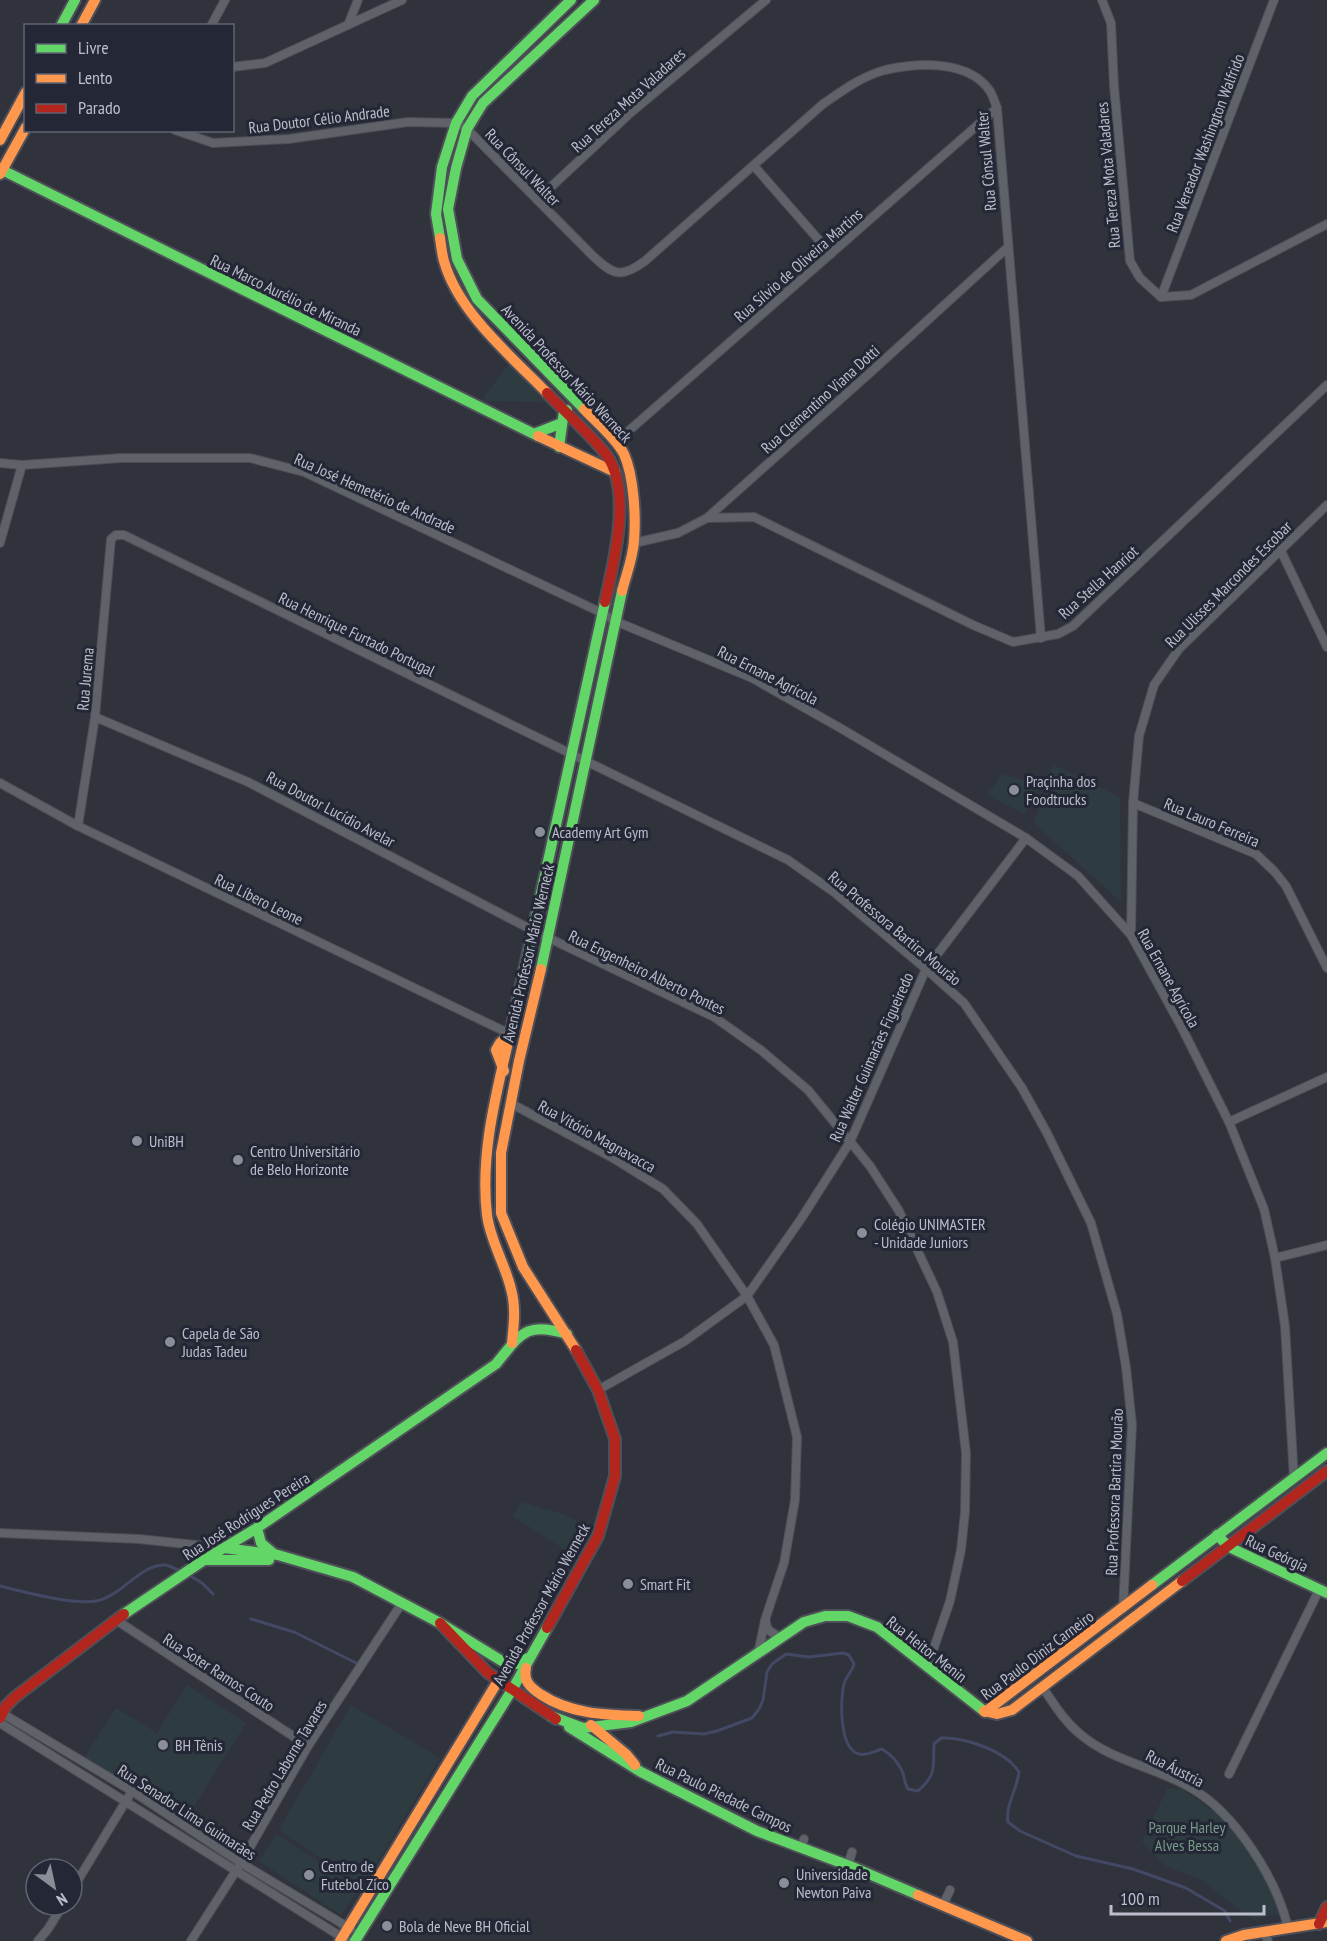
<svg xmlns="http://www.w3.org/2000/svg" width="1327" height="1941" viewBox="0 0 1327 1941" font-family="'PT Sans Narrow',sans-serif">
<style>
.green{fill:#2e3c42}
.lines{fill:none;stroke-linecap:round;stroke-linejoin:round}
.stream{stroke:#434965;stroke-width:3}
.street-casing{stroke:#4c4e55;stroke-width:10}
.fast-casing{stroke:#4e4f58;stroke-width:14}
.slow-casing{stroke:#4e4f58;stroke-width:14}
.jam-casing{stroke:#4e4f58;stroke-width:14}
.street{stroke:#60626a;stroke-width:8}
.fast{stroke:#63d668;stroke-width:10}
.slow{stroke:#ff974d;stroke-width:10}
.jam{stroke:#b3261e;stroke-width:10}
.poi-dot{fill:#8b8d99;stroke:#242736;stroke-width:2}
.labels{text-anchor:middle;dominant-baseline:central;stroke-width:6;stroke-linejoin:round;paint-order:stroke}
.street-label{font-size:16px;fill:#bcbecb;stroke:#242736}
.poi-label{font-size:16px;fill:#bcbecb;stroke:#242736;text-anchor:start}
.park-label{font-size:16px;fill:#769986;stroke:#242736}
</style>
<rect width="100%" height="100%" fill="#30323c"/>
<g class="green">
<path d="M 509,364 L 545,402 L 481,401 Z"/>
<path d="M 1053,765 L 1120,797 L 1121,902 L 1034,823 Z"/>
<path d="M 1002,774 L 1040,785 L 1024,814 L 987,795 Z"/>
<path d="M 522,1502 L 563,1514 L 587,1527 L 569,1552 L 512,1516 Z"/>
<path d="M 187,1685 L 246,1723 L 186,1819 L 85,1757 L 116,1708 L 157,1733 Z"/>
<path d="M 351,1705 L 440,1758 L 363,1886 L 279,1830 Z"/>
<path d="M 1167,1789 L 1182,1789 L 1226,1820 L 1261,1866 L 1283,1912 L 1253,1920 L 1200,1879 L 1165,1866 L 1142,1841 Z"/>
<path d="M 277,1834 L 359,1889 L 341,1915 L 259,1861 Z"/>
</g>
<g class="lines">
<g class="stream">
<path d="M 189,1575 L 202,1583 L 213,1594"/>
<path d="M 0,1586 C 25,1592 72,1605 96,1601 C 121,1597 141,1563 166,1565 C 171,1566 177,1570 183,1572"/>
<path d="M 251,1619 L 294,1632 L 358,1664"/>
<path d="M 658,1736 L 673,1732 L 704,1734 L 717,1731 L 752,1718 L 759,1709 L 763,1700 L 767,1672 L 772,1664 L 786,1654 L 809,1657 L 843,1653 L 849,1655 L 854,1664 C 852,1672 846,1676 844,1684 C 840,1700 839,1749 859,1754 C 866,1756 875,1751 882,1749 C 890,1754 898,1762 902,1771 C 905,1777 904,1783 908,1789 L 918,1791 C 937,1774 933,1768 934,1744 L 941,1738 C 965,1737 1006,1751 1019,1772 C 1017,1789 1005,1807 1008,1822 L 1020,1831 L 1076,1856 L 1133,1869 L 1186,1888 L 1225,1911 L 1230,1921"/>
</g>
<defs>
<g id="street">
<path d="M 1102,0 L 1111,23 L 1114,86 L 1130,261 L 1140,278 L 1161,297 L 1191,295 L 1327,224"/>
<path d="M 348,25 L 358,0"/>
<path d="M 211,26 L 225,0"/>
<path d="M 232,67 L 265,63 L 402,0"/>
<path d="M 175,130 L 213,143 L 289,139 L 408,122 L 456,123 L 467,129 L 593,256 C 614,276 622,278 645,261 L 823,104 C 842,91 862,76 885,70 C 917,63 968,59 990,91 C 993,96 995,103 997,108 L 1041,638"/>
<path d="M 754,166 L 831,254"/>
<path d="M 537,200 L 628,115 L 766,0"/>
<path d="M 1161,297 L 1274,0"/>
<path d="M 616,442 L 997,108"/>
<path d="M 0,463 L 22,465 L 121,458 L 250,458 L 304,472 L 602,613 L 615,621 L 752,678 L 842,729 L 1026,838 L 1078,876 L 1131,935 L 1181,1026 L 1229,1122 L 1264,1209 L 1275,1258 L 1285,1326 L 1294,1479"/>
<path d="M 707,518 L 754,517 L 973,625 L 1013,642 L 1058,634 L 1073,626 L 1327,385"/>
<path d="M 0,543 L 22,465"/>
<path d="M 634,543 L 678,533 L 707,518 L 872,371 L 1008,247"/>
<path d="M 1280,549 L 1327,647"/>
<path d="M 95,717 L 248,782 L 534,931 L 714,1017 L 762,1051 L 808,1090 L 870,1166 L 899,1211 L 937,1292 L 953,1342 L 966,1453 L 965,1512 L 961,1550 L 950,1601 L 927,1668"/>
<path d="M 0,783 L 78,826 L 510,1034"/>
<path d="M 1133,803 L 1256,854 L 1274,871 L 1286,886 L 1327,968"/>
<path d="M 78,826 L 95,717 L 111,539 L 116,535 L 124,535 L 788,860 L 835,893 L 926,969 L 964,1003 L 1022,1088 L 1047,1133 L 1091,1223 L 1117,1314 L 1126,1367 L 1132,1425 L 1123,1609"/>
<path d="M 1131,935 L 1133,803 L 1139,736 L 1154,685 L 1179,649 L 1327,505"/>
<path d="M 512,1104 L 613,1158 L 663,1189 L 697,1224 L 747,1296 L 774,1345 L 797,1437 L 795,1500 L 784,1563 L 765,1620 L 758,1654"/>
<path d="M 1229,1122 L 1327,1077"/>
<path d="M 1275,1258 L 1327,1245"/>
<path d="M 598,1390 L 685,1341 L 747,1296 L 801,1219 L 850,1142 L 926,969 L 1026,838"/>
<path d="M 0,1533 L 139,1539 L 224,1548"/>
<path d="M 116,1620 L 308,1746"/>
<path d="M 766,1622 C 766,1631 773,1633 780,1637"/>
<path d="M 1043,1688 C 1054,1704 1064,1721 1080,1734 C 1111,1761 1156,1767 1191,1788 C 1235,1813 1277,1879 1288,1928"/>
<path d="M 0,1712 L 132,1791 L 241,1863 L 351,1929"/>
<path d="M 0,1723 L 348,1941"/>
<path d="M 1229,1774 L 1319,1590"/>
<path d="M 801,1848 L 804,1839"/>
<path d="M 848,1865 L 852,1852"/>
<path d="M 72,1890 L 129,1796"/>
<path d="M 943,1905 L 950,1890"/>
<path d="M 1264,1932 L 1268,1941"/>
<path d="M 38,1941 L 48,1929 L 63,1905"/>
<path d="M 191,1941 L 241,1863 L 308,1746 L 402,1603"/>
</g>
<g id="fast">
<path d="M 61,26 L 75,0"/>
<path d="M 0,169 L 538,436"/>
<path d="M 440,238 L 436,214 L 442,167 L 456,123 L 472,96 L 571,0"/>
<path d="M 584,409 L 477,299 L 457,259 L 448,209 L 456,168 L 467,129 L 483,103 L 594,0"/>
<path d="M 534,434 L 562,423"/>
<path d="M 559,447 L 564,411 L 567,410"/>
<path d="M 541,969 L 622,591"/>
<path d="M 514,1016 L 605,602"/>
<path d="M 257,1528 L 261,1543 L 273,1553"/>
<path d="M 1217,1535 L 1229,1547 L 1327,1593"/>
<path d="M 224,1548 L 278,1555 L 353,1577 L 440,1623 L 505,1663 L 517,1664 L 528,1658"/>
<path d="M 204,1560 L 269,1560"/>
<path d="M 1152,1585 L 1327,1453"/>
<path d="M 124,1614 L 204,1560 L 257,1528 L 496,1364 C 521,1334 525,1321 567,1334"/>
<path d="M 551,1716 L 583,1728 L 631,1722 L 687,1701 L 804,1622 L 825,1616 L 848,1616 L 877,1627 L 984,1711"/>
<path d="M 569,1727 L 641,1772 L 757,1831 L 855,1868 L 918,1895"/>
<path d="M 355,1941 L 512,1690 L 547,1628"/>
</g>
<g id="slow">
<path d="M 81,26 L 95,0"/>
<path d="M 0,140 L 26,92"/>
<path d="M 0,174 L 26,127"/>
<path d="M 440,238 C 441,245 442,254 444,261 C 458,312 511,356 547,393"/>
<path d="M 584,409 C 597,423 615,437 624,454 C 634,477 636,517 634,541 C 633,558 626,575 622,591"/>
<path d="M 538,436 L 615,472"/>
<path d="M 541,969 L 519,1061 L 501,1153 L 501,1213 L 523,1267 L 576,1350"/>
<path d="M 504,1071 L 496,1050 L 500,1043 L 510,1034"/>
<path d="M 512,1343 C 514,1324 516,1307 511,1289 C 505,1264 490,1240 487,1215 C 479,1148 500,1081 514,1016"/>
<path d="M 526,1668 C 523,1681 530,1687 540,1694 C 570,1714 604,1715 639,1716"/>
<path d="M 984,1711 L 997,1714 L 1012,1710 L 1182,1581"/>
<path d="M 985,1712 L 1152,1585"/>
<path d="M 591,1725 L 626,1754 L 635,1765"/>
<path d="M 918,1895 L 1027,1941"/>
<path d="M 340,1941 L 498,1681"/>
<path d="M 1226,1941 L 1244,1935 L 1327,1922"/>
</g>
<g id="jam">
<path d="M 547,393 C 566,413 588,432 605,453 C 633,489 614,561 605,602"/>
<path d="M 1182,1581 L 1327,1471"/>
<path d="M 440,1623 L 488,1673 L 556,1719"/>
<path d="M 547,1628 L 598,1536 L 615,1476 L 615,1439 L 598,1390 L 576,1350"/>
<path d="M 0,1718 L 6,1706 L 15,1697 L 124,1614"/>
<path d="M 1319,1924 L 1327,1907"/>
</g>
</defs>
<use href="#street" class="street-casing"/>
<use href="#fast" class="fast-casing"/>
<use href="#slow" class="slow-casing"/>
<use href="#jam" class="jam-casing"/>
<use href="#street" class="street"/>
<use href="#fast" class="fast"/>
<use href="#slow" class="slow"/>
<use href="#jam" class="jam"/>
</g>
<g class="poi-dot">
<circle cx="1014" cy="790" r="6"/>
<circle cx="540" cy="832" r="6"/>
<circle cx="137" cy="1141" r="6"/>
<circle cx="238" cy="1160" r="6"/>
<circle cx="862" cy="1233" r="6"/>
<circle cx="170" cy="1342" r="6"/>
<circle cx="628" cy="1584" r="6"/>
<circle cx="163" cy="1745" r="6"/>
<circle cx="309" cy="1875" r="6"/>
<circle cx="784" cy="1883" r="6"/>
<circle cx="387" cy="1926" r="6"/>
</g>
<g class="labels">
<g class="street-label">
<text transform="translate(628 100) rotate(-42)">Rua Tereza Mota Valadares</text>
<text transform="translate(319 119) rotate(-7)">Rua Doutor Célio Andrade</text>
<text transform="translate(1205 143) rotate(-69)">Rua Vereador Washington Walfrido</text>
<text transform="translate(986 161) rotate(-95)">Rua Cônsul Walter</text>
<text transform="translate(523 167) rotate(46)">Rua Cônsul Walter</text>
<text transform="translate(1108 175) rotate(-95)">Rua Tereza Mota Valadares</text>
<text transform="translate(798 265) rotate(-41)">Rua Sílvio de Oliveira Martins</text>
<text transform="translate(286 295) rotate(26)">Rua Marco Aurélio de Miranda</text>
<text transform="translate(567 373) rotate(47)">Avenida Professor Mário Werneck</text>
<text transform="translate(820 399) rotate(-42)">Rua Clementino Viana Dotti</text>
<text transform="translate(375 493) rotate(24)">Rua José Hemetério de Andrade</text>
<text transform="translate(1098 582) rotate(-42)">Rua Stella Hanriot</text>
<text transform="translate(1228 584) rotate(-45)">Rua Ulisses Marcondes Escobar</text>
<text transform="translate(357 634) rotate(26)">Rua Henrique Furtado Portugal</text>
<text transform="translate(768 675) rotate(27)">Rua Ernane Agrícola</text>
<text transform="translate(85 679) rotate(-85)">Rua Jurema</text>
<text transform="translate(331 809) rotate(28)">Rua Doutor Lucídio Avelar</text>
<text transform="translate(1212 822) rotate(23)">Rua Lauro Ferreira</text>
<text transform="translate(259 899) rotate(26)">Rua Líbero Leone</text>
<text transform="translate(895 928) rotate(40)">Rua Professora Bartira Mourão</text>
<text transform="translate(528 953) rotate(-77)">Avenida Professor Mário Werneck</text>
<text transform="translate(647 972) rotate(26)">Rua Engenheiro Alberto Pontes</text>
<text transform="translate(1169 978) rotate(61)">Rua Ernane Agrícola</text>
<text transform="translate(871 1057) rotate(-66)">Rua Walter Guimarães Figueiredo</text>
<text transform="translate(597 1136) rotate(29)">Rua Vitório Magnavacca</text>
<text transform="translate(1114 1492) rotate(-88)">Rua Professora Bartira Mourão</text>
<text transform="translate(246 1516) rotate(-33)">Rua José Rodrigues Pereira</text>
<text transform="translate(1277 1553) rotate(25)">Rua Geórgia</text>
<text transform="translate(541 1604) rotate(-61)">Avenida Professor Mário Werneck</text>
<text transform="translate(927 1649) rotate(38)">Rua Heitor Menin</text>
<text transform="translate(1037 1655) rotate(-37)">Rua Paulo Diniz Carneiro</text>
<text transform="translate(219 1672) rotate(33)">Rua Soter Ramos Couto</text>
<text transform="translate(284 1765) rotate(-59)">Rua Pedro Laborne Tavares</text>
<text transform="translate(1175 1768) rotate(27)">Rua Áustria</text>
<text transform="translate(724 1795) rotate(26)">Rua Paulo Piedade Campos</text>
<text transform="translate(187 1812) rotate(33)">Rua Senador Lima Guimarães</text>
</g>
<g class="poi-label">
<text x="1026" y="781">Praçinha dos<tspan x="1026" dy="18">Foodtrucks</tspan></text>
<text x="552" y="832">Academy Art Gym</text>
<text x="149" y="1141">UniBH</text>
<text x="250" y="1151">Centro Universitário<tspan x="250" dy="18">de Belo Horizonte</tspan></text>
<text x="874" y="1224">Colégio UNIMASTER<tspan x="874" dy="18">- Unidade Juniors</tspan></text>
<text x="182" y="1333">Capela de São<tspan x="182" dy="18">Judas Tadeu</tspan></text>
<text x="640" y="1584">Smart Fit</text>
<text x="175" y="1745">BH Tênis</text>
<text x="321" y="1866">Centro de<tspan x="321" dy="18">Futebol Zico</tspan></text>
<text x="796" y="1874">Universidade<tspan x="796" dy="18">Newton Paiva</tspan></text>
<text x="399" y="1926">Bola de Neve BH Oficial</text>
</g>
<g class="park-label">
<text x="1187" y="1827">Parque Harley<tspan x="1187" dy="18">Alves Bessa</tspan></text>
</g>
</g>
<rect x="24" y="24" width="210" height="108" fill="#242736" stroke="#616372" stroke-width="1.5"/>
<rect x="36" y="44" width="30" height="9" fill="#63d668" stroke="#616372" stroke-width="1.5"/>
<text x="78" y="54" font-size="18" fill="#bcbecb">Livre</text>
<rect x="36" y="74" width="30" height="9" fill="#ff974d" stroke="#616372" stroke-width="1.5"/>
<text x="78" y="84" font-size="18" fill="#bcbecb">Lento</text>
<rect x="36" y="104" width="30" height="9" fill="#b3261e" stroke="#616372" stroke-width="1.5"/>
<text x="78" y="114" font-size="18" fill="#bcbecb">Parado</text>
<g transform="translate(54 1887) rotate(147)"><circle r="28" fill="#242736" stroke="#616372" stroke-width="1.5"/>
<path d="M0-4.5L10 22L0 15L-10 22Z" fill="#8b8d99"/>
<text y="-9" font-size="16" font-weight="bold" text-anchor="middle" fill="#bcbecb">N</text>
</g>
<path d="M1111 1905v9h153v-9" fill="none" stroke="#bcbecb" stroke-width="3"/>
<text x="1120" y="1905" font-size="18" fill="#bcbecb" stroke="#242736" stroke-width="4.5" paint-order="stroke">100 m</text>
</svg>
